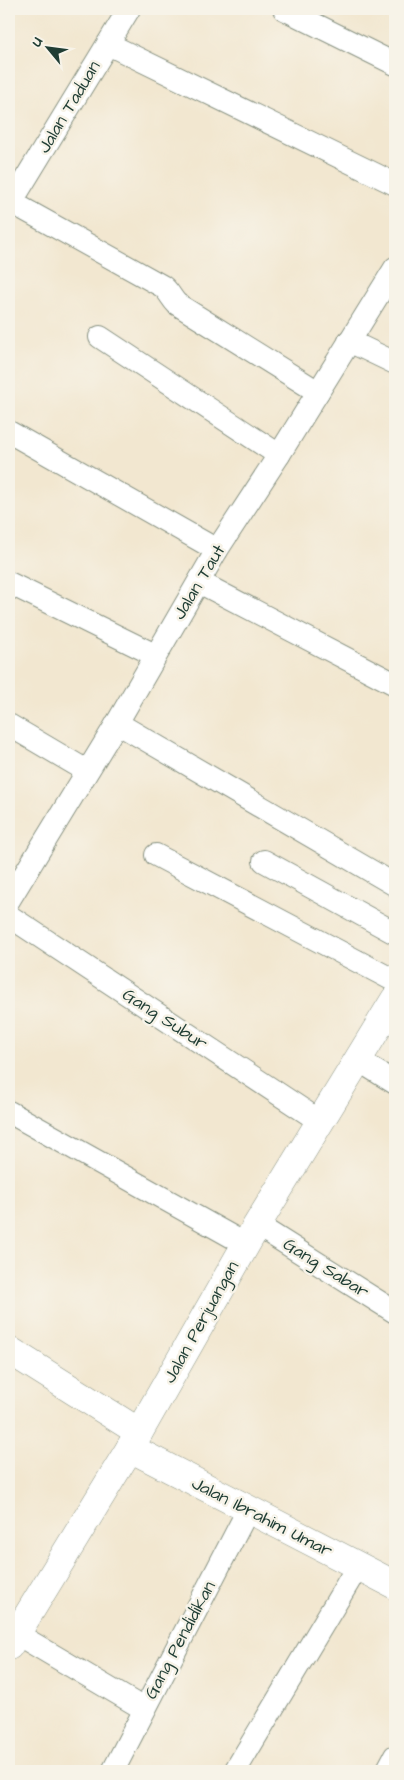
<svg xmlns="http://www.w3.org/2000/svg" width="404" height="1780" viewBox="0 0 404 1780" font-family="'Architects Daughter',sans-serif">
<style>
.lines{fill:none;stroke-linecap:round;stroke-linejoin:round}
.minor-casing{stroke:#889282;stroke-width:24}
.tertiary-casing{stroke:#889282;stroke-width:29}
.minor{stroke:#fff;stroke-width:22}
.tertiary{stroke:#fff;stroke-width:28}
.labels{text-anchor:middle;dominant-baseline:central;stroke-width:5;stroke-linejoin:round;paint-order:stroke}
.street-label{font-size:18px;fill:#1f3d34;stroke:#f7f3e8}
</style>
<rect width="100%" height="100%" fill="#f7f3e8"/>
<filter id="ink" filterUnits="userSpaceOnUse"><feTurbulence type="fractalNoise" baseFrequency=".02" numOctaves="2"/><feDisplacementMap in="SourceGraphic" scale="10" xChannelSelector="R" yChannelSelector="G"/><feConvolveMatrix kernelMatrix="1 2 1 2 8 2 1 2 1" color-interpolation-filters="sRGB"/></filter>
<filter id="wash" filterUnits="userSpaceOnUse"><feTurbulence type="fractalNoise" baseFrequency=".0096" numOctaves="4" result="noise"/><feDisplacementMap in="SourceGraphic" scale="20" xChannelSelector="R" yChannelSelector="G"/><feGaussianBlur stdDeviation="1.12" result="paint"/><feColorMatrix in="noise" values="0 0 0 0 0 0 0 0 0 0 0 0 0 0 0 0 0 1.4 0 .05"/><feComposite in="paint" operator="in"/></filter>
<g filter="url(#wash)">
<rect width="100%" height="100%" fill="#f2e7d0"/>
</g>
<g filter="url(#ink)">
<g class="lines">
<defs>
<g id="minor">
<path d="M 284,9 L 395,64"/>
<path d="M 108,44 L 395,184"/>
<path d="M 11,202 L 162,286 C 169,291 171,298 177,304 L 318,392"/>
<path d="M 9,206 L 129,9"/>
<path d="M 100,337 L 279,455"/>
<path d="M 349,341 L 395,363"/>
<path d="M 9,432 L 217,550"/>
<path d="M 199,582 L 395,684"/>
<path d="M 9,583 L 155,655"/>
<path d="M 117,723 L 395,885"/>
<path d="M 9,725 L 87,771"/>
<path d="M 156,855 L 395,981"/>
<path d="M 264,861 L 395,933"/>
<path d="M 9,900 L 117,723 L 217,550 L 279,455 L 395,268"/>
<path d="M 9,916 L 321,1122"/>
<path d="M 358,1060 L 395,1083"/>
<path d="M 9,1112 L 245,1244"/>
<path d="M 257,1225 L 395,1312"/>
<path d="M 17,1634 L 144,1709"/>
<path d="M 113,1771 L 248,1510"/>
<path d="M 235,1771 L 358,1566"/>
<path d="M 387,1771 L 395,1756"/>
</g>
<g id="tertiary">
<path d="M 9,1350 L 139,1432"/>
<path d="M 130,1448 L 395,1585"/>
<path d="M 9,1646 L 130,1448 L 257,1225 L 395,999"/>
</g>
</defs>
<use href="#minor" class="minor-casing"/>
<use href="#tertiary" class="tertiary-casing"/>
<use href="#minor" class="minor"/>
<use href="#tertiary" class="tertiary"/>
</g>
</g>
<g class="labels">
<g class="street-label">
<text transform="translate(69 107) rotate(-59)">Jalan Taduan</text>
<text transform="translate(199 582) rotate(-59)">Jalan Taut</text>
<text transform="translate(165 1019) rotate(33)">Gang Subur</text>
<text transform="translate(326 1268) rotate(32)">Gang Sabar</text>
<text transform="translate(201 1322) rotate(-61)">Jalan Perjuangan</text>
<text transform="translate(262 1517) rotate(27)">Jalan Ibrahim Umar</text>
<text transform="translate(180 1640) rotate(-62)">Gang Pendidikan</text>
</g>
</g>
<rect width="404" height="1780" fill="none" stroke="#f7f3e8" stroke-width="30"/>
<g transform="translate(48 48) rotate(299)" stroke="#f7f3e8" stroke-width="4" paint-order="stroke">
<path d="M0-4L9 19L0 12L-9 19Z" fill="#1f3d34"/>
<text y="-8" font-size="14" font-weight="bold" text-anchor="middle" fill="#1f3d34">U</text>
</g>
</svg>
